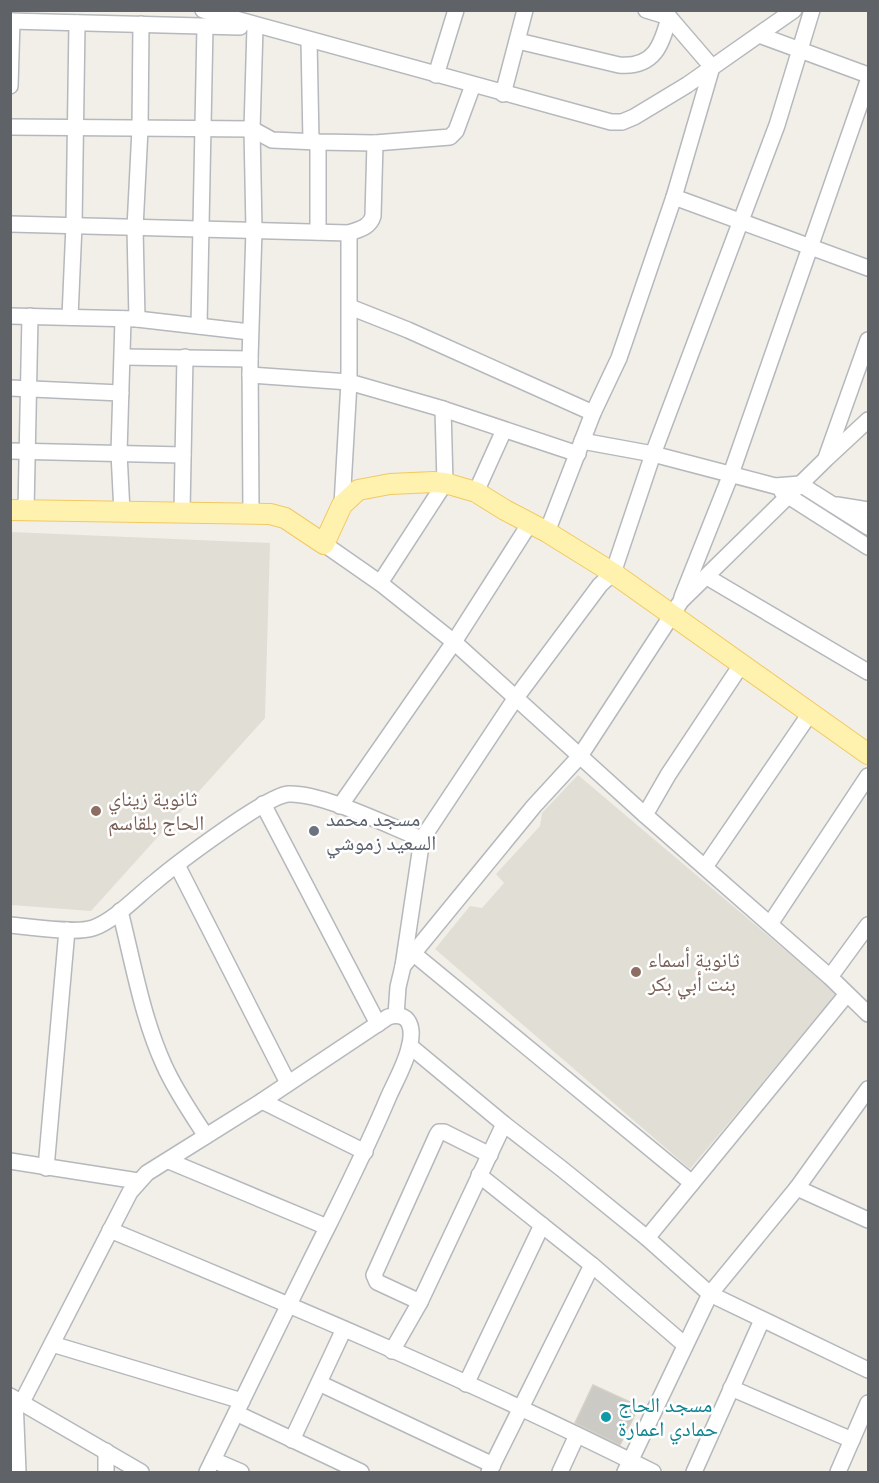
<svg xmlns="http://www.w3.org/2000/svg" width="879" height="1483" viewBox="0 0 879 1483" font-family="'Roboto Condensed','Noto Naskh Arabic',sans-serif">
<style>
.education{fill:#e1ded6}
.building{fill:#cccac5;stroke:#d6d1c6;stroke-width:1.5}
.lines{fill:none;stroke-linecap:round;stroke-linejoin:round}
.minor-casing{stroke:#b5b8bc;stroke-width:18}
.major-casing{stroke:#f2c960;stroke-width:22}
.minor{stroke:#fff;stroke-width:15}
.major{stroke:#fff2af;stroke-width:20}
.education-dot{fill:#8d6e63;stroke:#fff;stroke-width:2}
.worship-dot{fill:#6b7280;stroke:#fff;stroke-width:2}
.culture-dot{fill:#0f9aa8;stroke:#fff;stroke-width:2}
.labels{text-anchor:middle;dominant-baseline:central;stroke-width:5;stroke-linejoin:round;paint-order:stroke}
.education-label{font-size:21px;fill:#785e54;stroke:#fff;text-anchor:start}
.worship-label{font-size:21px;fill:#5b616d;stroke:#fff;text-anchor:start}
.culture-label{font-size:21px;fill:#0d838f;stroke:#fff;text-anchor:start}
</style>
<rect width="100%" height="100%" fill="#f1efe8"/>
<g class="education">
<path d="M 11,532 L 270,543 L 265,718 L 91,911 L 11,905 Z"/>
<path d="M 578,775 L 837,994 L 690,1169 L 435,949 L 470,906 L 482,908 L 504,883 L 496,874 L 540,826 L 542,813 Z"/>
</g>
<path class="building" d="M 593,1385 L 639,1406 L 620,1445 L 575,1423 Z"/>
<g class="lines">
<defs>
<g id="minor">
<path d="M 203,10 L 611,122 L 622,122 L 634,117 L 687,85 L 794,10"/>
<path d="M 10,21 L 240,27"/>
<path d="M 759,35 L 868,75"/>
<path d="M 309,40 L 311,141"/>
<path d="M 518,41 L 619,65 C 654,68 662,45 669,17 L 646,10"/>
<path d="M 436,75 L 456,10"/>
<path d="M 10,86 L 12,21"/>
<path d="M 503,94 L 525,10"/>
<path d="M 10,127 L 252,129 L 272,140 L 318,142 L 375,143 L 450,137 L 456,131 L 473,85"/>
<path d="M 674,197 L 868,268"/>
<path d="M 10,224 L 349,233 C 360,229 370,227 373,216 L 375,143"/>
<path d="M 318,232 L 318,142"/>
<path d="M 350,307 L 408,330 L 593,413"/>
<path d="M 10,316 L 137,319 L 250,332"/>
<path d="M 70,317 L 74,225 L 77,23"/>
<path d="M 137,319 L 135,228 L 140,129 L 141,24"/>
<path d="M 199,326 L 205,26"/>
<path d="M 123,357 L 250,359"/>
<path d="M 250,375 L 349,382 L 443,409 L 445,483 L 380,583"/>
<path d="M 10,388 L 121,393"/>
<path d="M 443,409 L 578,454"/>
<path d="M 582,441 L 653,454 L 775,486 L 800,484 L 868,527"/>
<path d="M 10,451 L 183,455"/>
<path d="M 826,458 L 868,340"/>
<path d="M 476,492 L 504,430"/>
<path d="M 782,492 L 868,547"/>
<path d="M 342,505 L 349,382 L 349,233"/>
<path d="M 837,505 L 868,510"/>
<path d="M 26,510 L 30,316"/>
<path d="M 182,511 L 185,357"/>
<path d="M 122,512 L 119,453 L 123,319"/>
<path d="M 251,513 L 250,359 L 254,230 L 252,129 L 255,27"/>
<path d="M 547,532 L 593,413 L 619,358 L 674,197 L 712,67 L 663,10"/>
<path d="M 324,544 L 380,583 L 454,642 L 645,815 L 830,977 L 868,1014"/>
<path d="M 707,577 L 868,672"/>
<path d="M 682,597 L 731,474 L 868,81"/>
<path d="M 263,804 L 378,1024"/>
<path d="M 340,806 L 454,642 L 530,523"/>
<path d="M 645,815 L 668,775 L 741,665"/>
<path d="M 422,839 L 515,699 L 600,585 L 613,573 L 653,454 L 777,125 L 812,10"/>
<path d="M 177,865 L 288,1083"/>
<path d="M 705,867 L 811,712"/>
<path d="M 120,911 C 133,962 142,1017 164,1065 C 175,1090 191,1113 206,1136"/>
<path d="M 770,924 L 868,776"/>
<path d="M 10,925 C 31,927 75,934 93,928 C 114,921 137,896 155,882 C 175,865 266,796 288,794 C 321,792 389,826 422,839 L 403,966"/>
<path d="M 414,954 L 692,1183"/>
<path d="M 830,977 L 868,925"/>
<path d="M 396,1015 L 398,987 L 403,966 L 534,806 L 580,756 L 681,601 L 826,459 L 868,420"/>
<path d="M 410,1046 L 504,1124 L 562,1169 L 647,1238 L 710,1294 L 868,1370"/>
<path d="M 262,1101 L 365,1152"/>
<path d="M 10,1161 L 138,1181"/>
<path d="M 169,1161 L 327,1227"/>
<path d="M 46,1168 L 67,930"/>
<path d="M 479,1175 L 592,1265 L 685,1345"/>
<path d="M 797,1188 L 868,1220"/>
<path d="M 110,1230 C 293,1306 476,1383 653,1472"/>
<path d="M 647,1238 L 847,994"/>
<path d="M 420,1302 L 377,1282 L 374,1275 L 437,1135 L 439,1132 L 444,1132 L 490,1155"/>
<path d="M 52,1344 L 242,1401"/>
<path d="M 392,1351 L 420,1302 L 504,1124"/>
<path d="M 319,1383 L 493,1465"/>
<path d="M 466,1384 L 542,1225"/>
<path d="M 731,1388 L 852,1440"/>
<path d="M 10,1396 L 141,1472"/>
<path d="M 15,1399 L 18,1472"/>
<path d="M 22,1402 L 130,1192 L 147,1173 L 262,1101 L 388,1017 C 411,1010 414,1030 409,1048 C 405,1065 395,1082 388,1098 C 370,1141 350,1181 330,1222 C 288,1305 248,1389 207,1472"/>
<path d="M 236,1413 L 361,1472"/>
<path d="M 292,1440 L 344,1329"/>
<path d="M 106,1451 L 106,1472"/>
<path d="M 213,1460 L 241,1472"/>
<path d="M 489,1472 L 592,1265"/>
<path d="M 560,1472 L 577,1435"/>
<path d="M 625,1472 L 710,1294 L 797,1188 L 868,1089"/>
<path d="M 694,1472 L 762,1320"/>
<path d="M 838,1472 L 868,1403"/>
</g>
<path id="major" d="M 10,510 L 270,514 L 285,518 L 324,544 L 342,505 L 358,490 L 390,484 L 434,482 L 445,483 L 476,492 L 505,510 L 547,532 L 613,573 L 868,754"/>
</defs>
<use href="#minor" class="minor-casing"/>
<use href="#major" class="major-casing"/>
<use href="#minor" class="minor"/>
<use href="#major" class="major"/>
</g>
<g class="education-dot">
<circle cx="96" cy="811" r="6"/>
<circle cx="636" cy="972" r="6"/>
</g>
<circle class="worship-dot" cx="314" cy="831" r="6"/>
<circle class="culture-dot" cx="606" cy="1417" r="6"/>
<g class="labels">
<g class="education-label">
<text x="108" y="799">ثانوية زيناي<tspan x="108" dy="24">الحاج بلقاسم</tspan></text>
<text x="648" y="960">ثانوية أسماء<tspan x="648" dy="24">بنت أبي بكر</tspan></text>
</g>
<g class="worship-label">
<text x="326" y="819">مسجد محمد<tspan x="326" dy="24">السعيد زموشي</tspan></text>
</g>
<g class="culture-label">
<text x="618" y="1405">مسجد الحاج<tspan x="618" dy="24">حمادي اعمارة</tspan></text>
</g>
</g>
<rect width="879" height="1483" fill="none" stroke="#5f6368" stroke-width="24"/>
</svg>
